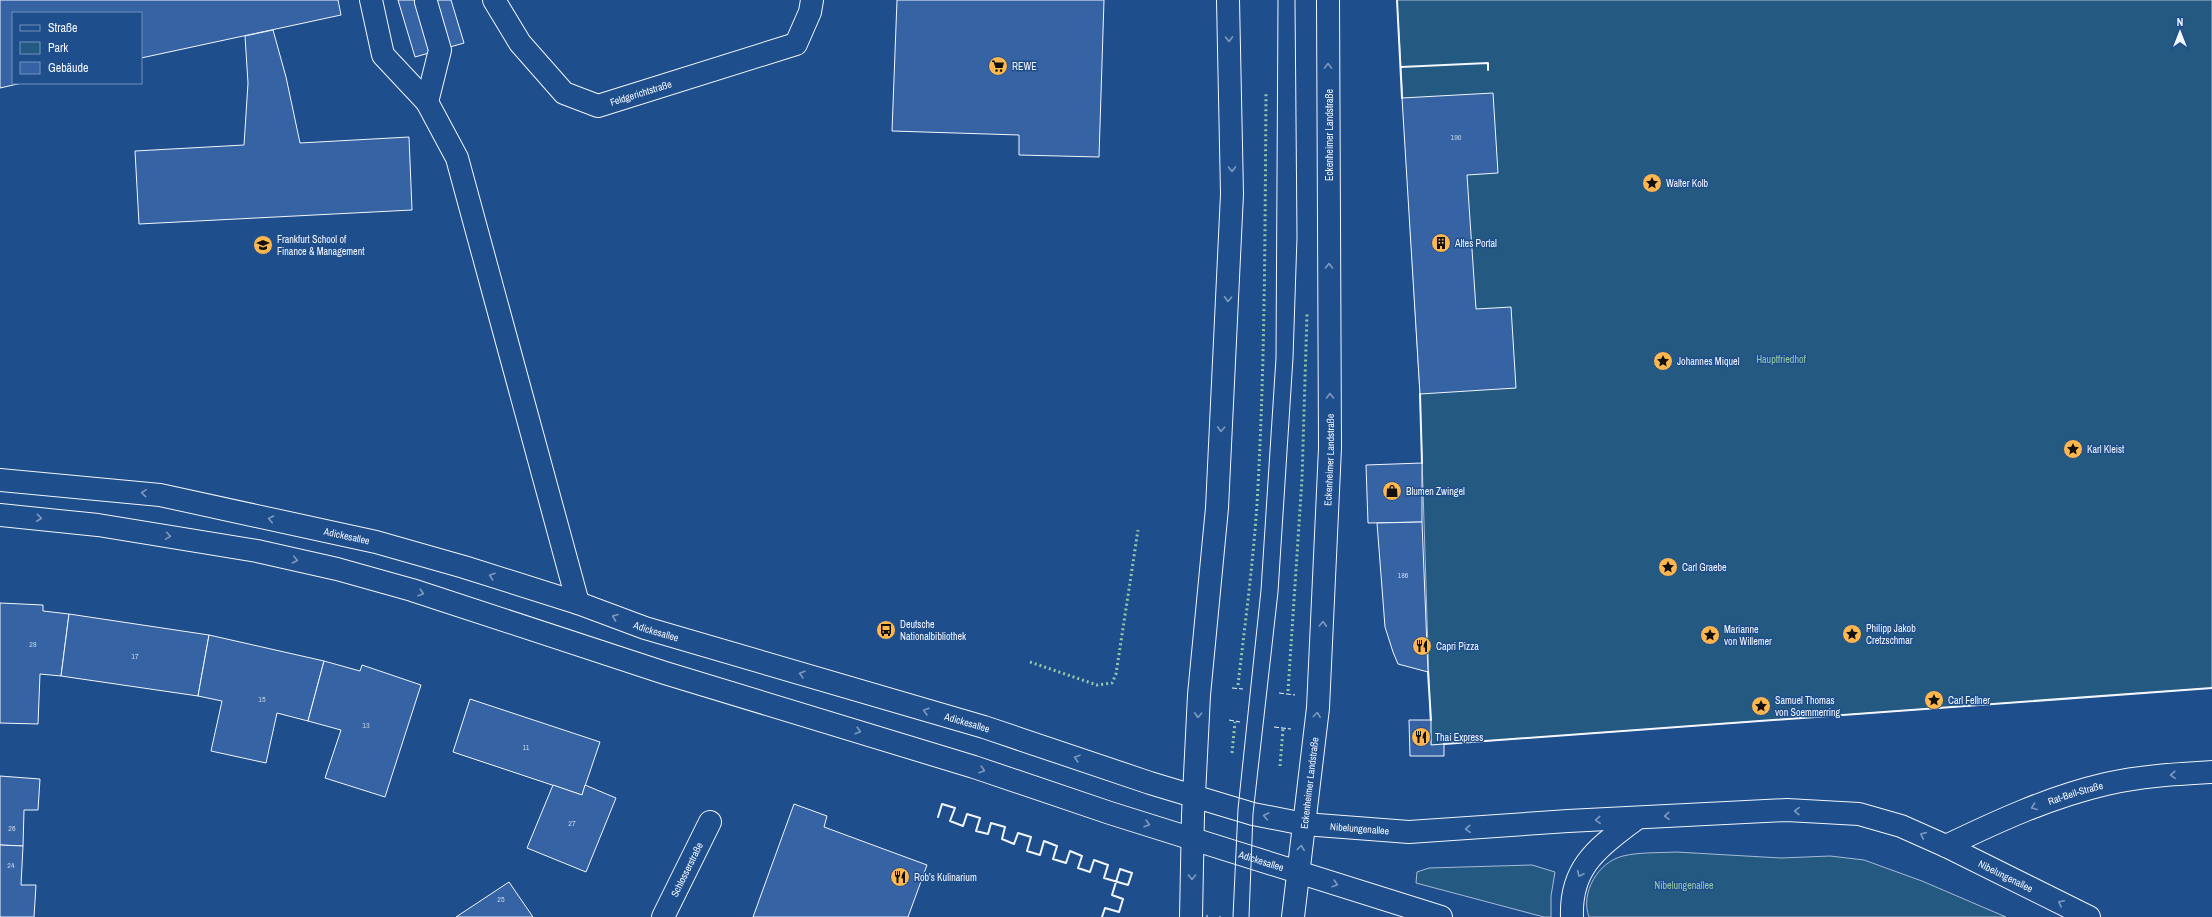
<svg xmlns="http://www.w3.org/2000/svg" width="2212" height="917" viewBox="0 0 2212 917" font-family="'Archivo Narrow',sans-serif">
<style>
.green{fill:#245a82;stroke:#a8bbd7}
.building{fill:#3563a3;stroke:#f2f6ff}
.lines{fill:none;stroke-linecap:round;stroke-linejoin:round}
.minor-casing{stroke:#f2f6ff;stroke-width:24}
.major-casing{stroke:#f2f6ff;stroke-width:24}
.minor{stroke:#1f4e8c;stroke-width:22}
.major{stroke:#1f4e8c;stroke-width:22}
.tram{stroke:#f2f6ff;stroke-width:1}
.hedge{stroke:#97c8a6;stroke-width:3;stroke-dasharray:2 3;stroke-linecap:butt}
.fence{stroke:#f2f6ff;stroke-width:1;stroke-dasharray:5 2;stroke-linecap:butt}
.wall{stroke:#f2f6ff;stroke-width:2}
.oneway{stroke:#7e9ac0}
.labels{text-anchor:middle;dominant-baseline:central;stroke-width:3;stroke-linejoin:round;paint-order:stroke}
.number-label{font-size:8px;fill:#c3d1e8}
.poi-label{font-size:10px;fill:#f2f6ff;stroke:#1f4e8c;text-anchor:start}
.street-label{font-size:10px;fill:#f2f6ff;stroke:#1f4e8c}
.park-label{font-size:10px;fill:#97c8a6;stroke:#1f4e8c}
</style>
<rect width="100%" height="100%" fill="#1f4e8c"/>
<g class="green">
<path d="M 1397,0 L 2212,0 L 2212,688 L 1431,745 L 1420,394 Z"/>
<path d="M 1676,852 L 1781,858 L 1830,856 L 1864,860 L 1922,881 L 2006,917 L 1589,917 C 1580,893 1598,862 1623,856 C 1639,852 1659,853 1676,852 Z"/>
<path d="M 1532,865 L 1555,872 L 1551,896 L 1551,917 L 1544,917 L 1416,883 L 1417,872 L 1429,868 Z"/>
</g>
<g class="building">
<path d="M 0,0 L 338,0 L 341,15 L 141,58 L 141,13 L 13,13 L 13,83 L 22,83 L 0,88 Z"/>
<path d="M 398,0 L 451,0 L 464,43 L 415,57 Z"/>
<path d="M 897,0 L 1104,0 L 1099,157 L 1019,155 L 1019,135 L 892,131 Z"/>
<path d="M 273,30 L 286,77 L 300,143 L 409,137 L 412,210 L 139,224 L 135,151 L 244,145 L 248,83 L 245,36 Z"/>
<path d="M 1493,93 L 1498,173 L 1467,175 L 1476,309 L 1511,307 L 1516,388 L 1420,394 L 1402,98 Z"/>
<path d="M 1422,463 L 1422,522 L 1368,523 L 1366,465 Z"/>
<path d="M 1422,522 L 1428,672 L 1398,664 L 1393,652 L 1385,627 L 1377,523 Z"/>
<path d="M 0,603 L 43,605 L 43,611 L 69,614 L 61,676 L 40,674 L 38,724 L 0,723 Z"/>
<path d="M 69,614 L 209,635 L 198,696 L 61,676 Z"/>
<path d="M 209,635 L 324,661 L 308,721 L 277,713 L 266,763 L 211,751 L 222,701 L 198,696 Z"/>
<path d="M 324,661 L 360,671 L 362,665 L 421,685 L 385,797 L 325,778 L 341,730 L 308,721 Z"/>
<path d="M 470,699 L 600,742 L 582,795 L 453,752 Z"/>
<path d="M 1409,720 L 1431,720 L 1431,745 L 1444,744 L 1444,756 L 1410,756 Z"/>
<path d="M 0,776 L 40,779 L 38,810 L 24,810 L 23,846 L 0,845 Z"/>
<path d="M 553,785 L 582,795 L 585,785 L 616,798 L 586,872 L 527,848 Z"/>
<path d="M 794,804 L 827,816 L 824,827 L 927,865 L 908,917 L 753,917 Z"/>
<path d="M 0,845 L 23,846 L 21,885 L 36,885 L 34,917 L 0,917 Z"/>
<path d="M 509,882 L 533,917 L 456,917 Z"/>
</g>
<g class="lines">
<defs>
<g id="minor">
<path d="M 371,0 L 383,55 L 427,102 L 457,158 L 578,603"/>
<path id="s1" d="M 494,0 L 520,43 L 564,93 L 598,106 L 796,44 L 810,12 L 812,0"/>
<path d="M 426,2 L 440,50 L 427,102"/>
<path id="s2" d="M 663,917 L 710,822"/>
</g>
<g id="major">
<path id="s3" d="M 0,480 L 160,495 L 376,542 L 464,567 L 578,603 L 645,628 L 984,727 L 1150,783 L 1253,814 L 1304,824 L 1409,832 L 1568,821 L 1787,810 L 1859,814 L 1901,826 L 1946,846 L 2089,917"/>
<path id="s4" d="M 0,515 L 98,525 L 257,551 L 337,569 L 412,590 L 665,673 L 974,767 L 1110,813 L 1441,917"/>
<path id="s5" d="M 1946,846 C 1998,821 2050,797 2106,784 C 2140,776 2177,774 2212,772"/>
<path d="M 1191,917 L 1193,815 L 1199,695 L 1217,508 L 1232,194 L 1228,0"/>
<path id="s6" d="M 1293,917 L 1318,708 L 1330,448 L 1328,0"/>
<path d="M 1572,917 C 1570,865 1600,847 1637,818"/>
</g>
</defs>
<use href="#minor" class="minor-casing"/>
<use href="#major" class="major-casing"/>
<use href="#minor" class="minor"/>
<use href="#major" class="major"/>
<g class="tram">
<path d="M 1233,917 L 1238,809 L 1261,590 L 1276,358 L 1278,0"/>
<path d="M 1249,917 L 1253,814 L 1278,592 L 1293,358 L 1297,237 L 1295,0"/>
</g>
<g class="hedge">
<path d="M 1030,662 L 1097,685 L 1112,683 L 1116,674 L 1138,530"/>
<path d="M 1238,685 C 1245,624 1253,564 1257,504 C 1265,367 1265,230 1266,93"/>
<path d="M 1288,691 L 1302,479 L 1307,314"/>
<path d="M 1232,753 L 1235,722"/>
<path d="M 1280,766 L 1283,729"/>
</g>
<g class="fence">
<path d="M 1232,688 L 1243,689"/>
<path d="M 1279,693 L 1295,695"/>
<path d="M 1229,720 L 1240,722"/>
<path d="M 1274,727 L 1291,729"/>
<path d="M 1207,915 L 1207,917"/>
<path d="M 1220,916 L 1220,917"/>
</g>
<g class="wall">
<path d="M 1397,0 L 1402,98"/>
<path d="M 1401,67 L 1488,63 L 1488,70"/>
<path d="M 1420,394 L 1422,463"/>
<path d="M 1428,672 L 1431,720"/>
<path d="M 1444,744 L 2212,688"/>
<path d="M 938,817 L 942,804 L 955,808 L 950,821 L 963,826 L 967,814 L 980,818 L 976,831 L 988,834 L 991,823 L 1005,827 L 1002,839 L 1014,844 L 1018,833 L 1031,837 L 1027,851 L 1040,855 L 1044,841 L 1057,846 L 1053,859 L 1066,863 L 1070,851 L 1082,856 L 1078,868 L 1090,872 L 1094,860 L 1108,865 L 1104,878 L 1128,885 L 1132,873 L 1120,869 L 1112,895 L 1123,899 L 1119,912 L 1105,908 L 1102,917"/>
</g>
</g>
<defs><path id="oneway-chevron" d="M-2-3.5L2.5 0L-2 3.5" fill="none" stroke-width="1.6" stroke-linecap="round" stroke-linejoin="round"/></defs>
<g class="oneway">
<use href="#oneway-chevron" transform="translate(1229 39) rotate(89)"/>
<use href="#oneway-chevron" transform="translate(1328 66) rotate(-90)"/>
<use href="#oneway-chevron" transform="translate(1232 169) rotate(89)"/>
<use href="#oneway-chevron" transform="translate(1329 266) rotate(-90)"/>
<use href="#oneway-chevron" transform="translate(1228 299) rotate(93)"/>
<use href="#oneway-chevron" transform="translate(1330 396) rotate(-90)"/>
<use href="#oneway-chevron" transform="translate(1221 429) rotate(93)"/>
<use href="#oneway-chevron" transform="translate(144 493) rotate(-175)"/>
<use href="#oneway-chevron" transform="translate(39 518) rotate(6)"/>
<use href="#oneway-chevron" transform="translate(271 519) rotate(-168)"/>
<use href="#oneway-chevron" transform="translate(168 536) rotate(9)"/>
<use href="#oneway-chevron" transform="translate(295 560) rotate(13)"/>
<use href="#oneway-chevron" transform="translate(492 576) rotate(-162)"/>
<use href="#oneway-chevron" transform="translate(421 593) rotate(18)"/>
<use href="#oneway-chevron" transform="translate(615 617) rotate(-159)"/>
<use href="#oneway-chevron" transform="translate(1323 624) rotate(-87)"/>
<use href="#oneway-chevron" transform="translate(802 674) rotate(-164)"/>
<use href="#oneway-chevron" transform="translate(926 711) rotate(-164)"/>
<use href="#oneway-chevron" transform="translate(1198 715) rotate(93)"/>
<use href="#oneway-chevron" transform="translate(1317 715) rotate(-83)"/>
<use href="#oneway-chevron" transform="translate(858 731) rotate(17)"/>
<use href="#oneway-chevron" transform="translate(1077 758) rotate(-162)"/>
<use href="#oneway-chevron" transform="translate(982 770) rotate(18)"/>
<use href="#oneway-chevron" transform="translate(2173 775) rotate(176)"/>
<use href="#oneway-chevron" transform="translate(2034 807) rotate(159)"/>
<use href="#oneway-chevron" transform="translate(1797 811) rotate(-178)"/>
<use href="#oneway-chevron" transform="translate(1266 816) rotate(-169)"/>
<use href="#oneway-chevron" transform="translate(1667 816) rotate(177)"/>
<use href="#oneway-chevron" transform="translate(1598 820) rotate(177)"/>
<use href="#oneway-chevron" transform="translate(1147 824) rotate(17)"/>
<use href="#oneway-chevron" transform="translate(1468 829) rotate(176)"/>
<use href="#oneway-chevron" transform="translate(1923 835) rotate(-156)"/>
<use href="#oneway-chevron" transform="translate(1301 848) rotate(-83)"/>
<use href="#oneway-chevron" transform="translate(1580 874) rotate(116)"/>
<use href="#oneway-chevron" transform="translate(1192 877) rotate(91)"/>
<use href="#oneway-chevron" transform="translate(1335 884) rotate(17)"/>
<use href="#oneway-chevron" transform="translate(2061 903) rotate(-153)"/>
</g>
<defs>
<symbol id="supermarket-disc" viewBox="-11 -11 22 22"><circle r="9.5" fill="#ffb74d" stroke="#1f4e8c"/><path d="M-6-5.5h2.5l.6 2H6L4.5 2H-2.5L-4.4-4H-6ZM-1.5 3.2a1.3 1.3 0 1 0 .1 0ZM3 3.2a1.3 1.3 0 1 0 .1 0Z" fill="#111"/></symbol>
<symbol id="sight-disc" viewBox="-11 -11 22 22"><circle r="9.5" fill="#ffb74d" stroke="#1f4e8c"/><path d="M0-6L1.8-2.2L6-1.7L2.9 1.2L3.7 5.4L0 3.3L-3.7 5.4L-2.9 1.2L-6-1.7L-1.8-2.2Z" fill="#111"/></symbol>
<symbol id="building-disc" viewBox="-11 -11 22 22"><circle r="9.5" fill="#ffb74d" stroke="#1f4e8c"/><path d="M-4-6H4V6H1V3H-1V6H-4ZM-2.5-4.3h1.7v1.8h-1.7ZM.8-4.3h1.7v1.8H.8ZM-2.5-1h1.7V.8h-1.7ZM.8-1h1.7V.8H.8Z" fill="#111"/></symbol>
<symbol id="university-disc" viewBox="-11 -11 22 22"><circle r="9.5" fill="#ffb74d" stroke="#1f4e8c"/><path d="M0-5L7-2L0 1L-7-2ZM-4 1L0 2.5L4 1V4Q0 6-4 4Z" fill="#111"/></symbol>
<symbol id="shop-disc" viewBox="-11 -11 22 22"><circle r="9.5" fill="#ffb74d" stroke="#1f4e8c"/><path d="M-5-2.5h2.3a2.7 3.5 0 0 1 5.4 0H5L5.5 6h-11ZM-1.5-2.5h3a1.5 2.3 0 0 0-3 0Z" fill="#111"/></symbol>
<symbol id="bus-disc" viewBox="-11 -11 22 22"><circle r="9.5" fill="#ffb74d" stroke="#1f4e8c"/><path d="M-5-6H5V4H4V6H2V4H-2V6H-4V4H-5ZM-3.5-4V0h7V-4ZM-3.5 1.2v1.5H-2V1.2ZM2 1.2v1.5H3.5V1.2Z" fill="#111"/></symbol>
<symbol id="restaurant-disc" viewBox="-11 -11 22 22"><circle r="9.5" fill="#ffb74d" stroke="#1f4e8c"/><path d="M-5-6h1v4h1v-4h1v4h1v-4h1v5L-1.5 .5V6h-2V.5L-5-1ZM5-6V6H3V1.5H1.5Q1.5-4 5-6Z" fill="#111"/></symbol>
</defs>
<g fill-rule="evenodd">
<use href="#supermarket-disc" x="987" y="55" width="22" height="22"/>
<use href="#sight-disc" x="1641" y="172" width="22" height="22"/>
<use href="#building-disc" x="1430" y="232" width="22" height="22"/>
<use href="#university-disc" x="252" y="234" width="22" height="22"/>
<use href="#sight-disc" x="1652" y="350" width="22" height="22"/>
<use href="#sight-disc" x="2062" y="438" width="22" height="22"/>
<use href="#shop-disc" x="1381" y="480" width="22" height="22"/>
<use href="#sight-disc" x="1657" y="556" width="22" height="22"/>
<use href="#bus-disc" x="875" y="619" width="22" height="22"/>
<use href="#sight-disc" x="1841" y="623" width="22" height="22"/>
<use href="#sight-disc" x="1699" y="624" width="22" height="22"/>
<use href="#restaurant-disc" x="1411" y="635" width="22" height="22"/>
<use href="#sight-disc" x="1923" y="689" width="22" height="22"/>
<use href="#sight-disc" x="1750" y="695" width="22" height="22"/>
<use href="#restaurant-disc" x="1410" y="726" width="22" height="22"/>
<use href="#restaurant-disc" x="889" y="866" width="22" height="22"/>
</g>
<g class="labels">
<g class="number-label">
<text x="1456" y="137">190</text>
<text x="1403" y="575">186</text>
<text x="33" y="644">28</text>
<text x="135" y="656">17</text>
<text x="262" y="699">15</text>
<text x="366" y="725">13</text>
<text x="526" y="747">11</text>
<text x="572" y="823">27</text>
<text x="12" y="828">26</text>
<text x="11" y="865">24</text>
<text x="501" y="899">25</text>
</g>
<g class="poi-label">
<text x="1012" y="66">REWE</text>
<text x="1666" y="183">Walter Kolb</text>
<text x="277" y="239">Frankfurt School of<tspan x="277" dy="12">Finance &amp; Management</tspan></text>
<text x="1455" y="243">Altes Portal</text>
<text x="1677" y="361">Johannes Miquel</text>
<text x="2087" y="449">Karl Kleist</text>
<text x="1406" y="491">Blumen Zwingel</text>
<text x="1682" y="567">Carl Graebe</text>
<text x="900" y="624">Deutsche<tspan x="900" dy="12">Nationalbibliothek</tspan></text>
<text x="1866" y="628">Philipp Jakob<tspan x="1866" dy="12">Cretzschmar</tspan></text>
<text x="1724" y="629">Marianne<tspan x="1724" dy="12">von Willemer</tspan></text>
<text x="1436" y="646">Capri Pizza</text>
<text x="1775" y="700">Samuel Thomas<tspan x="1775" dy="12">von Soemmerring</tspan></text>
<text x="1948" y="700">Carl Fellner</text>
<text x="1435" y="737">Thai Express</text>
<text x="914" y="877">Rob’s Kulinarium</text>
</g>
<g class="street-label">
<text stroke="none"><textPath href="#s1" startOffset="198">Feldgerichtstraße</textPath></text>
<text transform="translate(1329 135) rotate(-90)">Eckenheimer Landstraße</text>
<text stroke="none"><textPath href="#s6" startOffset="459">Eckenheimer Landstraße</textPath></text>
<text stroke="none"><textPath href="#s3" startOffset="352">Adickesallee</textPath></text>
<text stroke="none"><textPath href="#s3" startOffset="676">Adickesallee</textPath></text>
<text stroke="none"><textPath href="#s3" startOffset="1000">Adickesallee</textPath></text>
<text stroke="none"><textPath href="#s6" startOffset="135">Eckenheimer Landstraße</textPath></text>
<text stroke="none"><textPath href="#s5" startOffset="140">Rat-Beil-Straße</textPath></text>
<text stroke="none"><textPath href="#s3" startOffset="1408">Nibelungenallee</textPath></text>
<text stroke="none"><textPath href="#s4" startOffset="1311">Adickesallee</textPath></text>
<text stroke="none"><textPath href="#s2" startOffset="53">Schlosserstraße</textPath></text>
<text stroke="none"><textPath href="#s3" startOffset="2068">Nibelungenallee</textPath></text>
</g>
<g class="park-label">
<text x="1781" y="359">Hauptfriedhof</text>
<text x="1684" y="885">Nibelungenallee</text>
</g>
</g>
<rect x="12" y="12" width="130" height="72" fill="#1f4e8c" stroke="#7391ba"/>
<rect x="20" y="25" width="20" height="6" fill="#1f4e8c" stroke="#7391ba"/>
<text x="48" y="32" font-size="12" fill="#f2f6ff">Straße</text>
<rect x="20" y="42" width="20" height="12" fill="#245a82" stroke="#7391ba"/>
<text x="48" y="52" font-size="12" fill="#f2f6ff">Park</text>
<rect x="20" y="62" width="20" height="12" fill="#3563a3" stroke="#7391ba"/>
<text x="48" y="72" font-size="12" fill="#f2f6ff">Gebäude</text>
<g transform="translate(2180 32)" stroke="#1f4e8c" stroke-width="3" paint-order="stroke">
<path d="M0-3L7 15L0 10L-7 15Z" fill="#f2f6ff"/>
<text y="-6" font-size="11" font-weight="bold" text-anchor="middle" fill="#f2f6ff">N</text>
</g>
</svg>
